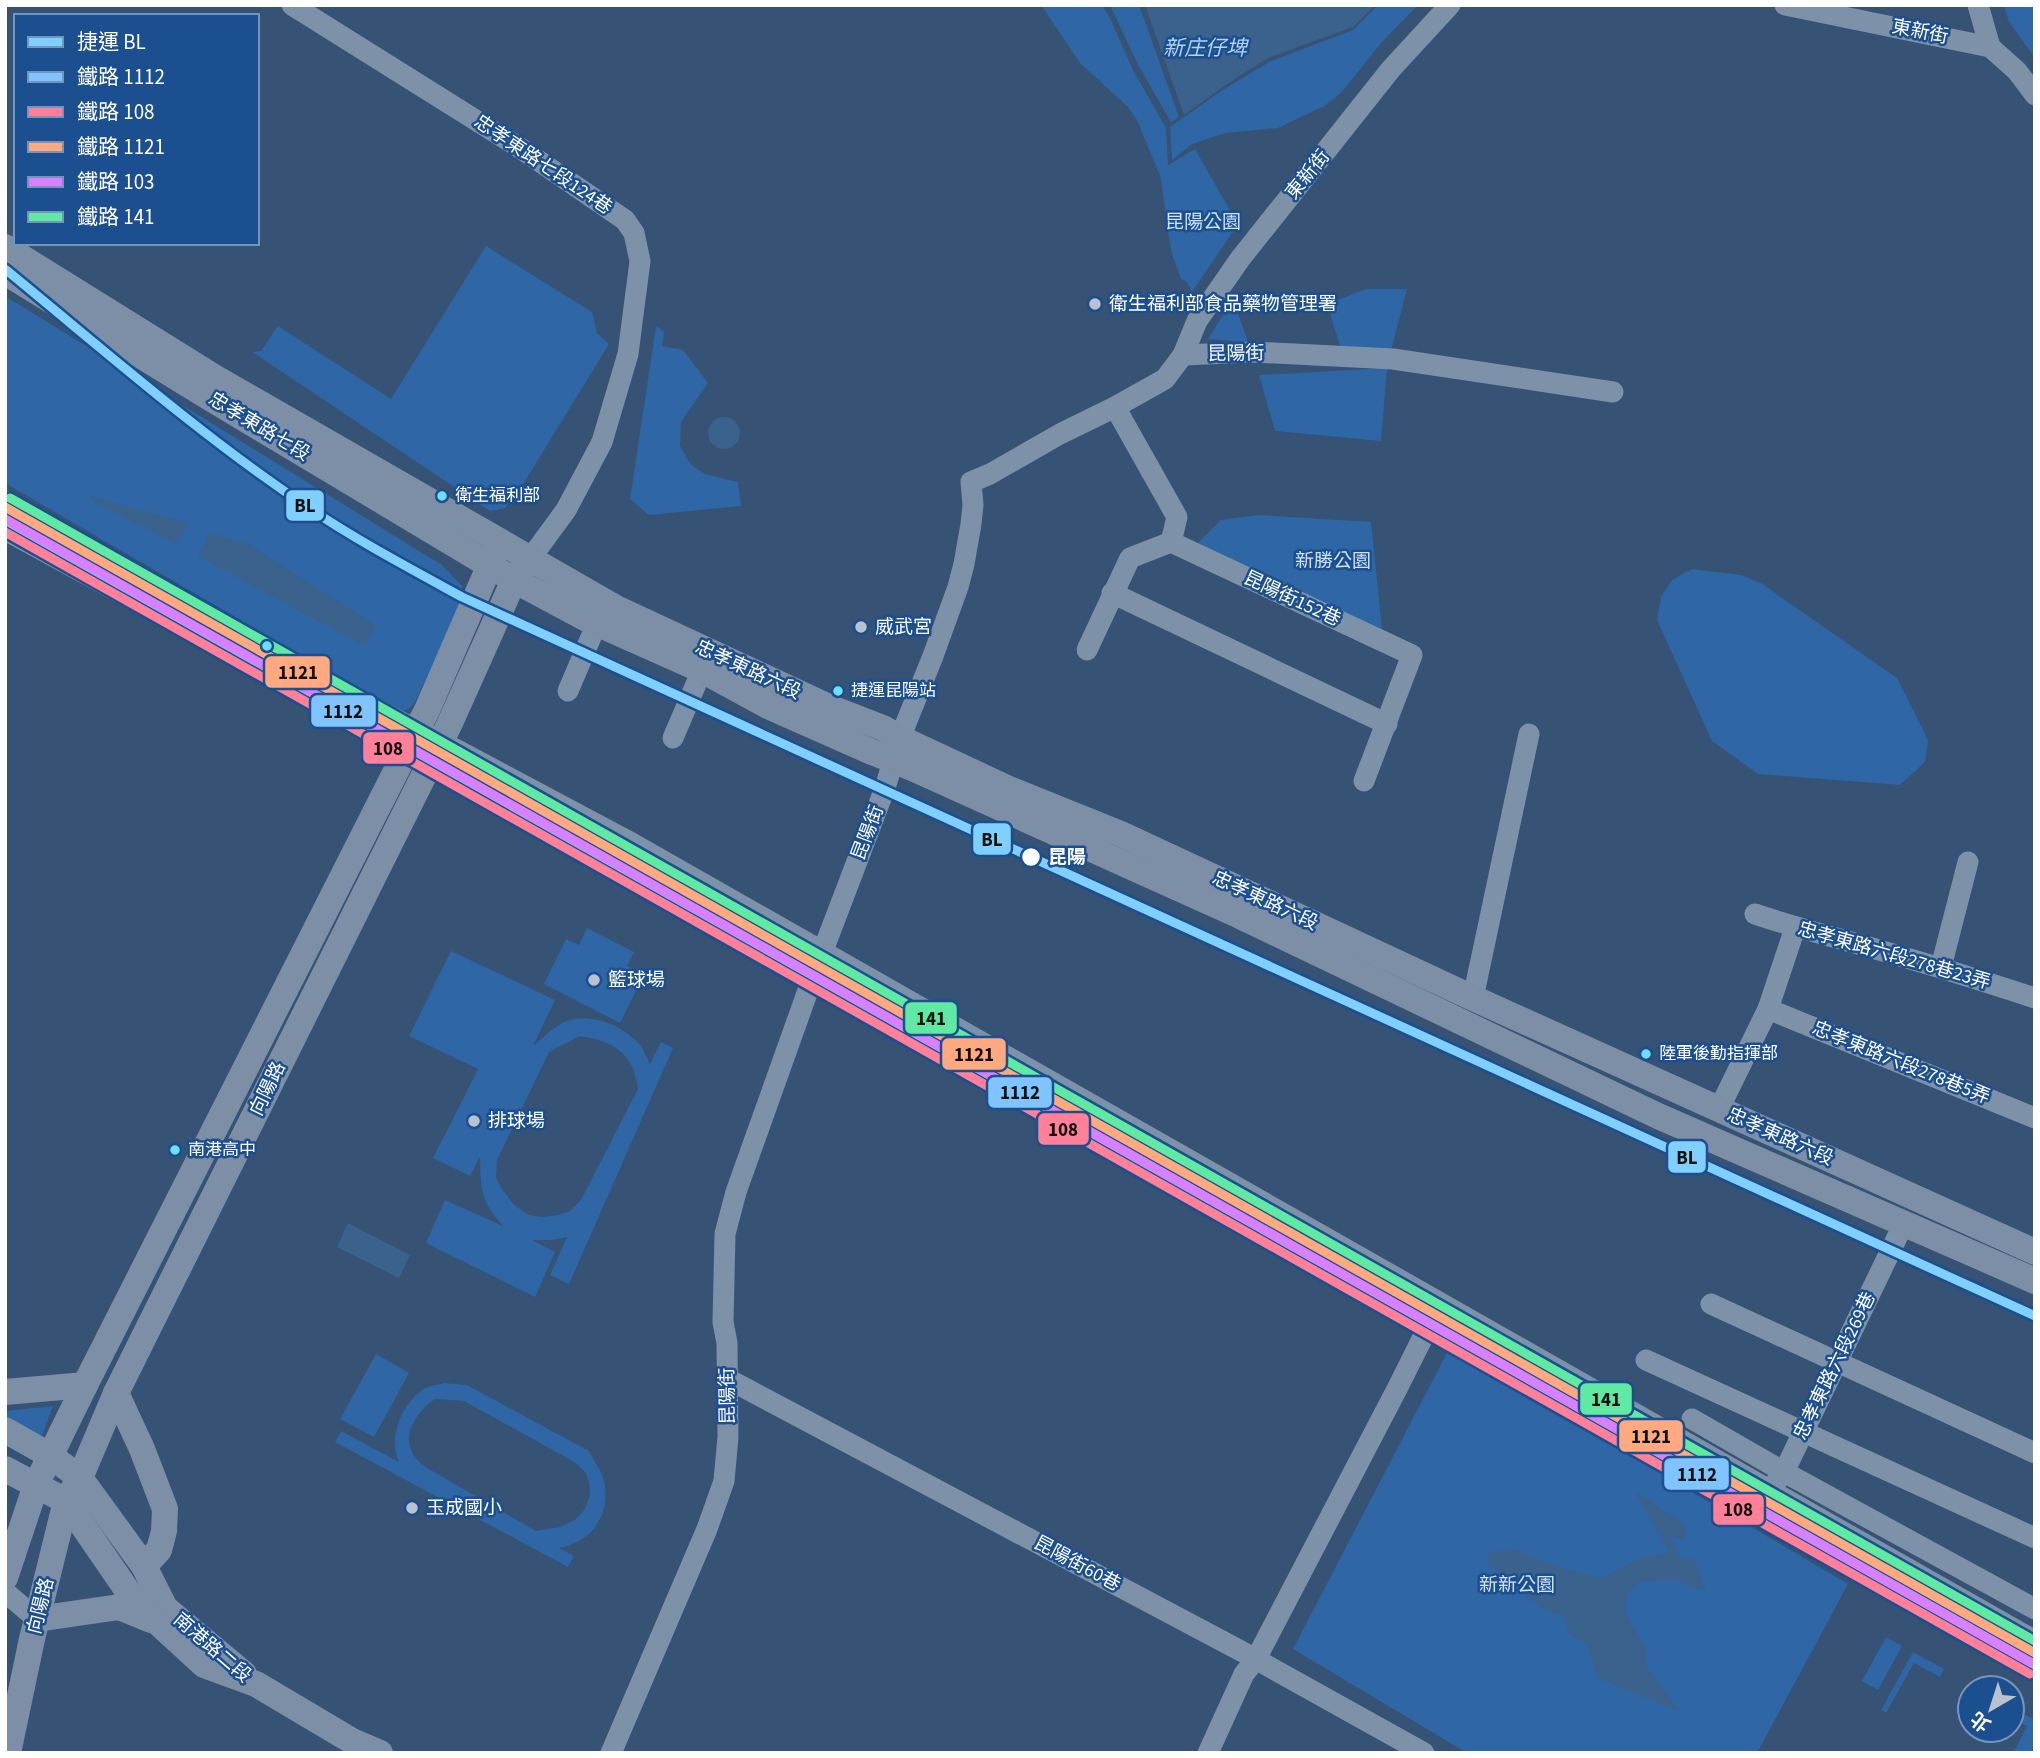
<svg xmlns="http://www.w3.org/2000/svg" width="2040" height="1758" viewBox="0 0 2040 1758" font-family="'Source Sans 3','Noto Sans TC',sans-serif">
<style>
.green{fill:#2f66a5;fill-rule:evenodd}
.water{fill:#3b618d}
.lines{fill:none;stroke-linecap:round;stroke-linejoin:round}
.minor{stroke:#7d92a8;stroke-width:21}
.major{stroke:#7d8ea7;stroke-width:26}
.rail-1-casing{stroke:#1b4f8f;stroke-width:14}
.rail-2-casing{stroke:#1b4f8f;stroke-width:14}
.rail-3-casing{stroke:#1b4f8f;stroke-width:14}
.rail-4-casing{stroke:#1b4f8f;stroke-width:14}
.rail-5-casing{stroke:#1b4f8f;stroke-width:14}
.rail-1{stroke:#80c4ff;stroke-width:9}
.rail-2{stroke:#ff8098;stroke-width:9}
.rail-3{stroke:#ffa980;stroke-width:9}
.rail-4{stroke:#d880ff;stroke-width:9}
.rail-5{stroke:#60e9a3;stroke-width:9}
.metro-1-casing{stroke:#1b4f8f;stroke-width:14}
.metro-1{stroke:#80d0ff;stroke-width:9}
.poi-dot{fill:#b9c2ce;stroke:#1b4f8f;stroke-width:2.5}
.bus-dot{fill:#6ddff8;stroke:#1b4f8f;stroke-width:2.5}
.stop-dot{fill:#fff;stroke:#1b4f8f;stroke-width:2.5}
.labels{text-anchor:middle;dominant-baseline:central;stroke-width:5;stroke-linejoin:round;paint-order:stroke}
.bus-label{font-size:17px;fill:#fff;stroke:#1b4f8f;text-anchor:start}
.street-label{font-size:19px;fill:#fff;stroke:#1b4f8f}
.park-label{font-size:19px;fill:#cfe3fa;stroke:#1b4f8f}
.poi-label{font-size:19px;fill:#fff;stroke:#1b4f8f;text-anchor:start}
.stop-label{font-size:19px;font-weight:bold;fill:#fff;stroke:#1b4f8f;text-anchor:start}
.water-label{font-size:21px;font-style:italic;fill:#b5d3f5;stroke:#1b4f8f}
.line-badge{stroke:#1b4f8f;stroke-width:2.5}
.pale-badge-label{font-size:19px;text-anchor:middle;font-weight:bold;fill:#111}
</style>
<rect width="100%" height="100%" fill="#365274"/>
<g class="green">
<path d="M 1041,5 L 1102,5 L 1110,18 L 1133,70 L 1166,128 L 1168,165 L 1195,149 L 1239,226 L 1232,233 L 1192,292 L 1186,281 L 1181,279 L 1172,254 L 1167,226 L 1161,178 L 1137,120 L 1128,107 L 1080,63 Z"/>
<path d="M 1110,5 L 1139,5 L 1179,117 L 1171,122 L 1138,65 Z"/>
<path d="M 1378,5 L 1418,5 L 1382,42 L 1340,94 L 1324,106 L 1278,128 L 1225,133 L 1192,144 L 1172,160 L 1170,127 L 1221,91 L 1269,62 L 1353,30 Z"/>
<path d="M 2004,5 L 2035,5 L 2035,58 L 2009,22 Z"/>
<path d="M 486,246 L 592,312 L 597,333 L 609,344 L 522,486 L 505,508 L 490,511 L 252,352 L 261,351 L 278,326 L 391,399 Z"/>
<path d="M 1366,289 L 1407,289 L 1390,354 L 1342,352 L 1327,304 Z"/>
<path d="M 5,296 L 442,565 L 462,586 L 462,603 L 415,702 L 409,709 L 399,712 L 5,483 Z"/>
<path d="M 1233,299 L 1248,342 L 1208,339 Z"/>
<path d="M 656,326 L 664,332 L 662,346 L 683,350 L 708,383 L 681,422 L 680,446 L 690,464 L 705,474 L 738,482 L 741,506 L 649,515 L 630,499 Z"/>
<path d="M 1387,368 L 1381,441 L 1275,431 L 1259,375 Z"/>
<path d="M 1258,515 L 1371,522 L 1382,629 L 1195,546 L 1221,520 Z"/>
<path d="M 1692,569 L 1741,575 L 1761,583 L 1897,678 L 1928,740 L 1925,762 L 1900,785 L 1758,774 L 1712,741 L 1657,620 L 1661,597 L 1672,580 Z"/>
<path d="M 587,928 L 634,952 L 627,966 L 644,975 L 620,1023 L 544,984 L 566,939 L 579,945 Z"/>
<path d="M 451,951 L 555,1000 L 533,1046 C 542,1039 553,1027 564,1022 C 590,1012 622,1024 640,1045 C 644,1050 647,1058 650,1064 L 661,1042 L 673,1048 L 569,1284 L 550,1275 L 567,1237 L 553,1240 L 532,1240 L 555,1252 L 535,1297 L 426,1243 L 445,1200 L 503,1226 C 480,1199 481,1192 480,1157 L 470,1176 L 433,1158 L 478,1069 L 409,1036 ZM 580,1036 C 613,1041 634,1053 638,1089 L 581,1200 L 570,1211 L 558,1215 L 542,1217 L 529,1215 L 514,1205 L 502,1189 L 496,1177 L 497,1160 L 549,1052 Z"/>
<path d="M 1449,1349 L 1848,1584 L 1757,1753 L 1467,1753 L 1293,1649 Z"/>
<path d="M 376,1354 L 409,1373 L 374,1437 L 340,1419 Z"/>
<path d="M 444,1383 L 467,1385 L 589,1451 C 594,1461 601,1470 604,1481 C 611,1515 592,1542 559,1548 L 574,1556 L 568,1567 L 335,1442 L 341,1431 L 399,1462 C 388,1438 401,1406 422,1390 C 427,1386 437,1385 444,1383 ZM 435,1399 L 464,1401 L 576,1463 L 586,1473 L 589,1483 L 590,1495 L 585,1509 L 575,1520 L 560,1527 L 536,1531 L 427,1468 C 423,1465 418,1461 415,1457 C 399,1435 418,1411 435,1399 Z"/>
<path d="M 53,1406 L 42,1436 L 5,1420 L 5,1411 Z"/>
<path d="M 1886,1637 L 1902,1646 L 1878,1690 L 1862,1681 Z"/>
<path d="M 1913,1652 L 1944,1669 L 1940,1677 L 1914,1663 L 1886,1713 L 1881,1710 Z"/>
<path d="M 2012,1707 L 2035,1720 L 2035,1741 L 2031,1753 L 2013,1753 L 2027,1726 L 2012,1718 Z"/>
</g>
<g class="water">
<path d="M 1145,5 L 1375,5 L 1353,27 L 1268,58 L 1227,84 L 1184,115 Z"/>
<circle cx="724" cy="433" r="16"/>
<path d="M 91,496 L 188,523 L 176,544 L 89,499 Z"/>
<path d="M 210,532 L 250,545 L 376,626 L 365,646 L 198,556 Z"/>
<path d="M 348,1223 L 410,1255 L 399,1278 L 337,1247 Z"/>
<path d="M 1635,1492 L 1682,1522 L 1686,1530 L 1684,1540 L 1671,1536 L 1680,1558 L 1693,1557 L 1706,1591 L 1690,1587 L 1675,1579 L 1639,1582 L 1627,1593 L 1625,1613 L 1647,1652 L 1646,1666 L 1679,1711 L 1597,1678 L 1587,1643 L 1569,1634 L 1564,1617 L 1542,1608 L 1487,1563 L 1488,1554 L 1511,1549 L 1565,1569 L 1600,1578 L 1643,1557 L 1669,1553 Z"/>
</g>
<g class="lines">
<g class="minor">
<path d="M 292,5 L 520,148 L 625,220 L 634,233 L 640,261 L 628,354 L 602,442 L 566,510 L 530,559"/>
<path d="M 1785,5 L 1990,47 L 2017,71 L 2035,95"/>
<path d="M 1978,5 L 1990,47"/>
<path d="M 1183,355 L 1253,352 L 1393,359 L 1613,392"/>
<path d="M 1115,407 L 1177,517 L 1171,542"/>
<path d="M 5,501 L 369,706 L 461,752 L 628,841 L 2035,1641"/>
<path d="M 5,530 L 360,723 L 454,766 L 1262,1216"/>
<path d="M 1171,542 L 1412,655 L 1364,781"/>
<path d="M 1112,593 L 1387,724"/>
<path d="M 1087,650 L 1130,558 L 1171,542"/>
<path d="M 568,691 L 597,623"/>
<path d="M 673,738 L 702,670"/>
<path d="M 1755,914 C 1796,928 1838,938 1879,950 C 1932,965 1983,981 2035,998"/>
<path d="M 1941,967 L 1968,862"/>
<path d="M 1473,998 L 1529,734"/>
<path d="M 1768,1009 L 2035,1118"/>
<path d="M 1719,1109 L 1768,1009 L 1795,928"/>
<path d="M 1711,1304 L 2035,1453"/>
<path d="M 1646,1360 L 2035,1538"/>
<path d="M 728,1379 L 1241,1651 L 1424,1753"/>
<path d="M 1692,1419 L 1784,1472 L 2035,1609"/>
<path d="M 1628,1425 L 1777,1513 L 1877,1575 L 1958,1616 L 2035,1660"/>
<path d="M 1776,1482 L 1784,1472 L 1903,1225"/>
<path d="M 5,1592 L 37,1619"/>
<path d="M 611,1753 L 707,1529 L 724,1481 L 728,1437 L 727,1343 L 723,1322 L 725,1234 L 736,1192 L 811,982 L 885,788 L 900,738 L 933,656 L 958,587 L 964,564 L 971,524 L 973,505 L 971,482 L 990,474 L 1060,434 L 1115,407 L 1165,379 L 1183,355 L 1197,321 L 1240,259 L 1391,69 L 1450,5"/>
<path d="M 1208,1753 L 1244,1674 L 1256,1659 L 1398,1387 L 1436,1311"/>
</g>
<g class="major">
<path d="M 5,247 L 214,377 L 616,608 L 829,707 L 883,728 L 900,738 L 1009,789 L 1121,834 L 1473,998 L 2035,1252"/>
<path d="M 5,272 L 205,395 L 514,580 L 585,618 L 702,670 L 768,706 L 872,752 L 912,768 L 1240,916 L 1658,1116 L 2035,1281"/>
<path d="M 5,1392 L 85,1385"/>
<path d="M 116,1393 L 142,1449 L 165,1509 L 164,1531 L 159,1550 L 144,1566"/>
<path d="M 5,1430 L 51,1456 L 80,1478 L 144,1566 L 165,1608 L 244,1674"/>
<path d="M 5,1469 L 66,1501 L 129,1593 L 156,1621 L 204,1665 L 256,1684 L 352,1741 L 380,1753"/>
<path d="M 5,1578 L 36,1485 L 85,1385 L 427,710 L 496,551"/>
<path d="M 37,1619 L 119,1607 L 151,1620"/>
<path d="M 8,1753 L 32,1639 L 66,1501 L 80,1478 L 116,1393 L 450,723 L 514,580 L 525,566"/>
</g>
<defs>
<path id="rail-1" d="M 5,520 L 2035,1665"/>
<path id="rail-2" d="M 5,532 L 2030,1674"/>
<path id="rail-3" d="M 5,507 L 2035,1653"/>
<path id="rail-4" d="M 5,519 L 2030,1662"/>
<path id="rail-5" d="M 10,498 L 2035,1641"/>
</defs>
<use href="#rail-1" class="rail-1-casing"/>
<use href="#rail-2" class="rail-2-casing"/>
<use href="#rail-3" class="rail-3-casing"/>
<use href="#rail-4" class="rail-4-casing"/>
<use href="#rail-5" class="rail-5-casing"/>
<use href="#rail-1" class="rail-1"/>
<use href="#rail-2" class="rail-2"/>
<use href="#rail-3" class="rail-3"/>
<use href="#rail-4" class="rail-4"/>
<use href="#rail-5" class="rail-5"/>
<defs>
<path id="metro-1" d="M 5,269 C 104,350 200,435 306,506 C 356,540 409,568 462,597 L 2035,1316"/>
</defs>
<use href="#metro-1" class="metro-1-casing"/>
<use href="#metro-1" class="metro-1"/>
</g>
<g class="poi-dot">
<circle cx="1095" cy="304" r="7"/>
<circle cx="861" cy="627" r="7"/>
<circle cx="594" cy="980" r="7"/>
<circle cx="474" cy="1121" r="7"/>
<circle cx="412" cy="1508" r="7"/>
</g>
<g class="bus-dot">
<circle cx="442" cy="496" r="6"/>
<circle cx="267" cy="646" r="6"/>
<circle cx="838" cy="691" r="6"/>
<circle cx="1646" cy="1054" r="6"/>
<circle cx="175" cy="1150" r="6"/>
</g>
<circle class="stop-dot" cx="1031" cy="857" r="10"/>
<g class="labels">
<g class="bus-label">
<text x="455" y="496">衛生福利部</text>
<text x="851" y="691">捷運昆陽站</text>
<text x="1659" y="1054">陸軍後勤指揮部</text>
<text x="188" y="1150">南港高中</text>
</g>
<g class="street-label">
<text transform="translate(1920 32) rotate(11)">東新街</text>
<text transform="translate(543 165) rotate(34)">忠孝東路七段124巷</text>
<text transform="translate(1308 175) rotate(-51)">東新街</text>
<text transform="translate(1236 354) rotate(-1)">昆陽街</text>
<text transform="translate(259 427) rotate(31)">忠孝東路七段</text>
<text transform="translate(1292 599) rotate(25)">昆陽街152巷</text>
<text transform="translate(748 670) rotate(25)">忠孝東路六段</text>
<text transform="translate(868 833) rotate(-69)">昆陽街</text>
<text transform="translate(1265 901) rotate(25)">忠孝東路六段</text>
<text transform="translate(1894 956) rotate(16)">忠孝東路六段278巷23弄</text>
<text transform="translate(1901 1063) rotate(22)">忠孝東路六段278巷5弄</text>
<text transform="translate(268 1089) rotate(-64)">向陽路</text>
<text transform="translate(1780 1137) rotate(24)">忠孝東路六段</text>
<text transform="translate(1835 1366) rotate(-64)">忠孝東路六段269巷</text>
<text transform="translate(728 1396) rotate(-91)">昆陽街</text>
<text transform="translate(1077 1564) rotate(28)">昆陽街60巷</text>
<text transform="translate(41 1606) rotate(-76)">向陽路</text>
<text transform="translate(212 1648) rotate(41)">南港路二段</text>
</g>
<g class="park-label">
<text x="1203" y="222">昆陽公園</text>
<text x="1333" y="561">新勝公園</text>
<text x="1517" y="1585">新新公園</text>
</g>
<g class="poi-label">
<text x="1109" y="304">衛生福利部食品藥物管理署</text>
<text x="875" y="627">威武宮</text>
<text x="608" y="980">籃球場</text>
<text x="488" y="1121">排球場</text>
<text x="426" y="1508">玉成國小</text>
</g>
<g class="stop-label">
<text x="1048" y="857">昆陽</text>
</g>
<g class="water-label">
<text x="1205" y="48">新庄仔埤</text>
</g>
</g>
<g class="line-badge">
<rect x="285" y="489" width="40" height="33" rx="7" fill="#80d0ff"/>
<rect x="264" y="655" width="67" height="34" rx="7" fill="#ffa980"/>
<rect x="310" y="694" width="67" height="34" rx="7" fill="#80c4ff"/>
<rect x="362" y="731" width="53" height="34" rx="7" fill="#ff8098"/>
<rect x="972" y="822" width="40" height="34" rx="7" fill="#80d0ff"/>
<rect x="904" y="1001" width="54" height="34" rx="7" fill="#60e9a3"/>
<rect x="941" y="1037" width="66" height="34" rx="7" fill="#ffa980"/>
<rect x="987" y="1076" width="66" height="33" rx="7" fill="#80c4ff"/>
<rect x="1037" y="1112" width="53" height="34" rx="7" fill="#ff8098"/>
<rect x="1667" y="1140" width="40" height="34" rx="7" fill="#80d0ff"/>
<rect x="1579" y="1382" width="54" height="34" rx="7" fill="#60e9a3"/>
<rect x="1618" y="1419" width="66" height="34" rx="7" fill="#ffa980"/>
<rect x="1663" y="1457" width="67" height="34" rx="7" fill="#80c4ff"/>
<rect x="1712" y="1493" width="53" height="33" rx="7" fill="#ff8098"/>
</g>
<g class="pale-badge-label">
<text x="305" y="512">BL</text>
<text x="298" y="679">1121</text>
<text x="343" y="718">1112</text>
<text x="388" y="755">108</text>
<text x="992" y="846">BL</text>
<text x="931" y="1025">141</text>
<text x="974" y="1061">1121</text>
<text x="1020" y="1099">1112</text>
<text x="1063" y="1136">108</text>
<text x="1687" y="1164">BL</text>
<text x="1606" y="1406">141</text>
<text x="1651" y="1443">1121</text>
<text x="1697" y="1481">1112</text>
<text x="1738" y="1516">108</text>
</g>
<rect width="2040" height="1758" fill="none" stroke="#ffffff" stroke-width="14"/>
<rect x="14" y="14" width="245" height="231" fill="#1b4f8f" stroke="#7695bc" stroke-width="2"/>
<rect x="28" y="37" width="35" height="10" fill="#80d0ff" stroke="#7695bc" stroke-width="2"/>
<text x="77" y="49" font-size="21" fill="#ffffff">捷運 BL</text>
<rect x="28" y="72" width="35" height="10" fill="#80c4ff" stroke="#7695bc" stroke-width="2"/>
<text x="77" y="84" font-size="21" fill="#ffffff">鐵路 1112</text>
<rect x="28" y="107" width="35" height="10" fill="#ff8098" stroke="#7695bc" stroke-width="2"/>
<text x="77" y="119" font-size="21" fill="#ffffff">鐵路 108</text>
<rect x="28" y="142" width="35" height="10" fill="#ffa980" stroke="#7695bc" stroke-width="2"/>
<text x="77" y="154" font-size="21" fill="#ffffff">鐵路 1121</text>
<rect x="28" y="177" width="35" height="10" fill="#d880ff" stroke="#7695bc" stroke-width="2"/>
<text x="77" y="189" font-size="21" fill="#ffffff">鐵路 103</text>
<rect x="28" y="212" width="35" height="10" fill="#60e9a3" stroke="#7695bc" stroke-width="2"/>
<text x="77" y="224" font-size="21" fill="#ffffff">鐵路 141</text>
<g transform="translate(1991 1709) rotate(219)"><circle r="33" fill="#1b4f8f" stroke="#7695bc" stroke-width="2"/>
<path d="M0-5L12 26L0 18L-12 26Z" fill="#b9c2ce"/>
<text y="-10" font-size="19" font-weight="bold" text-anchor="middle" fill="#ffffff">北</text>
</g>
</svg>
